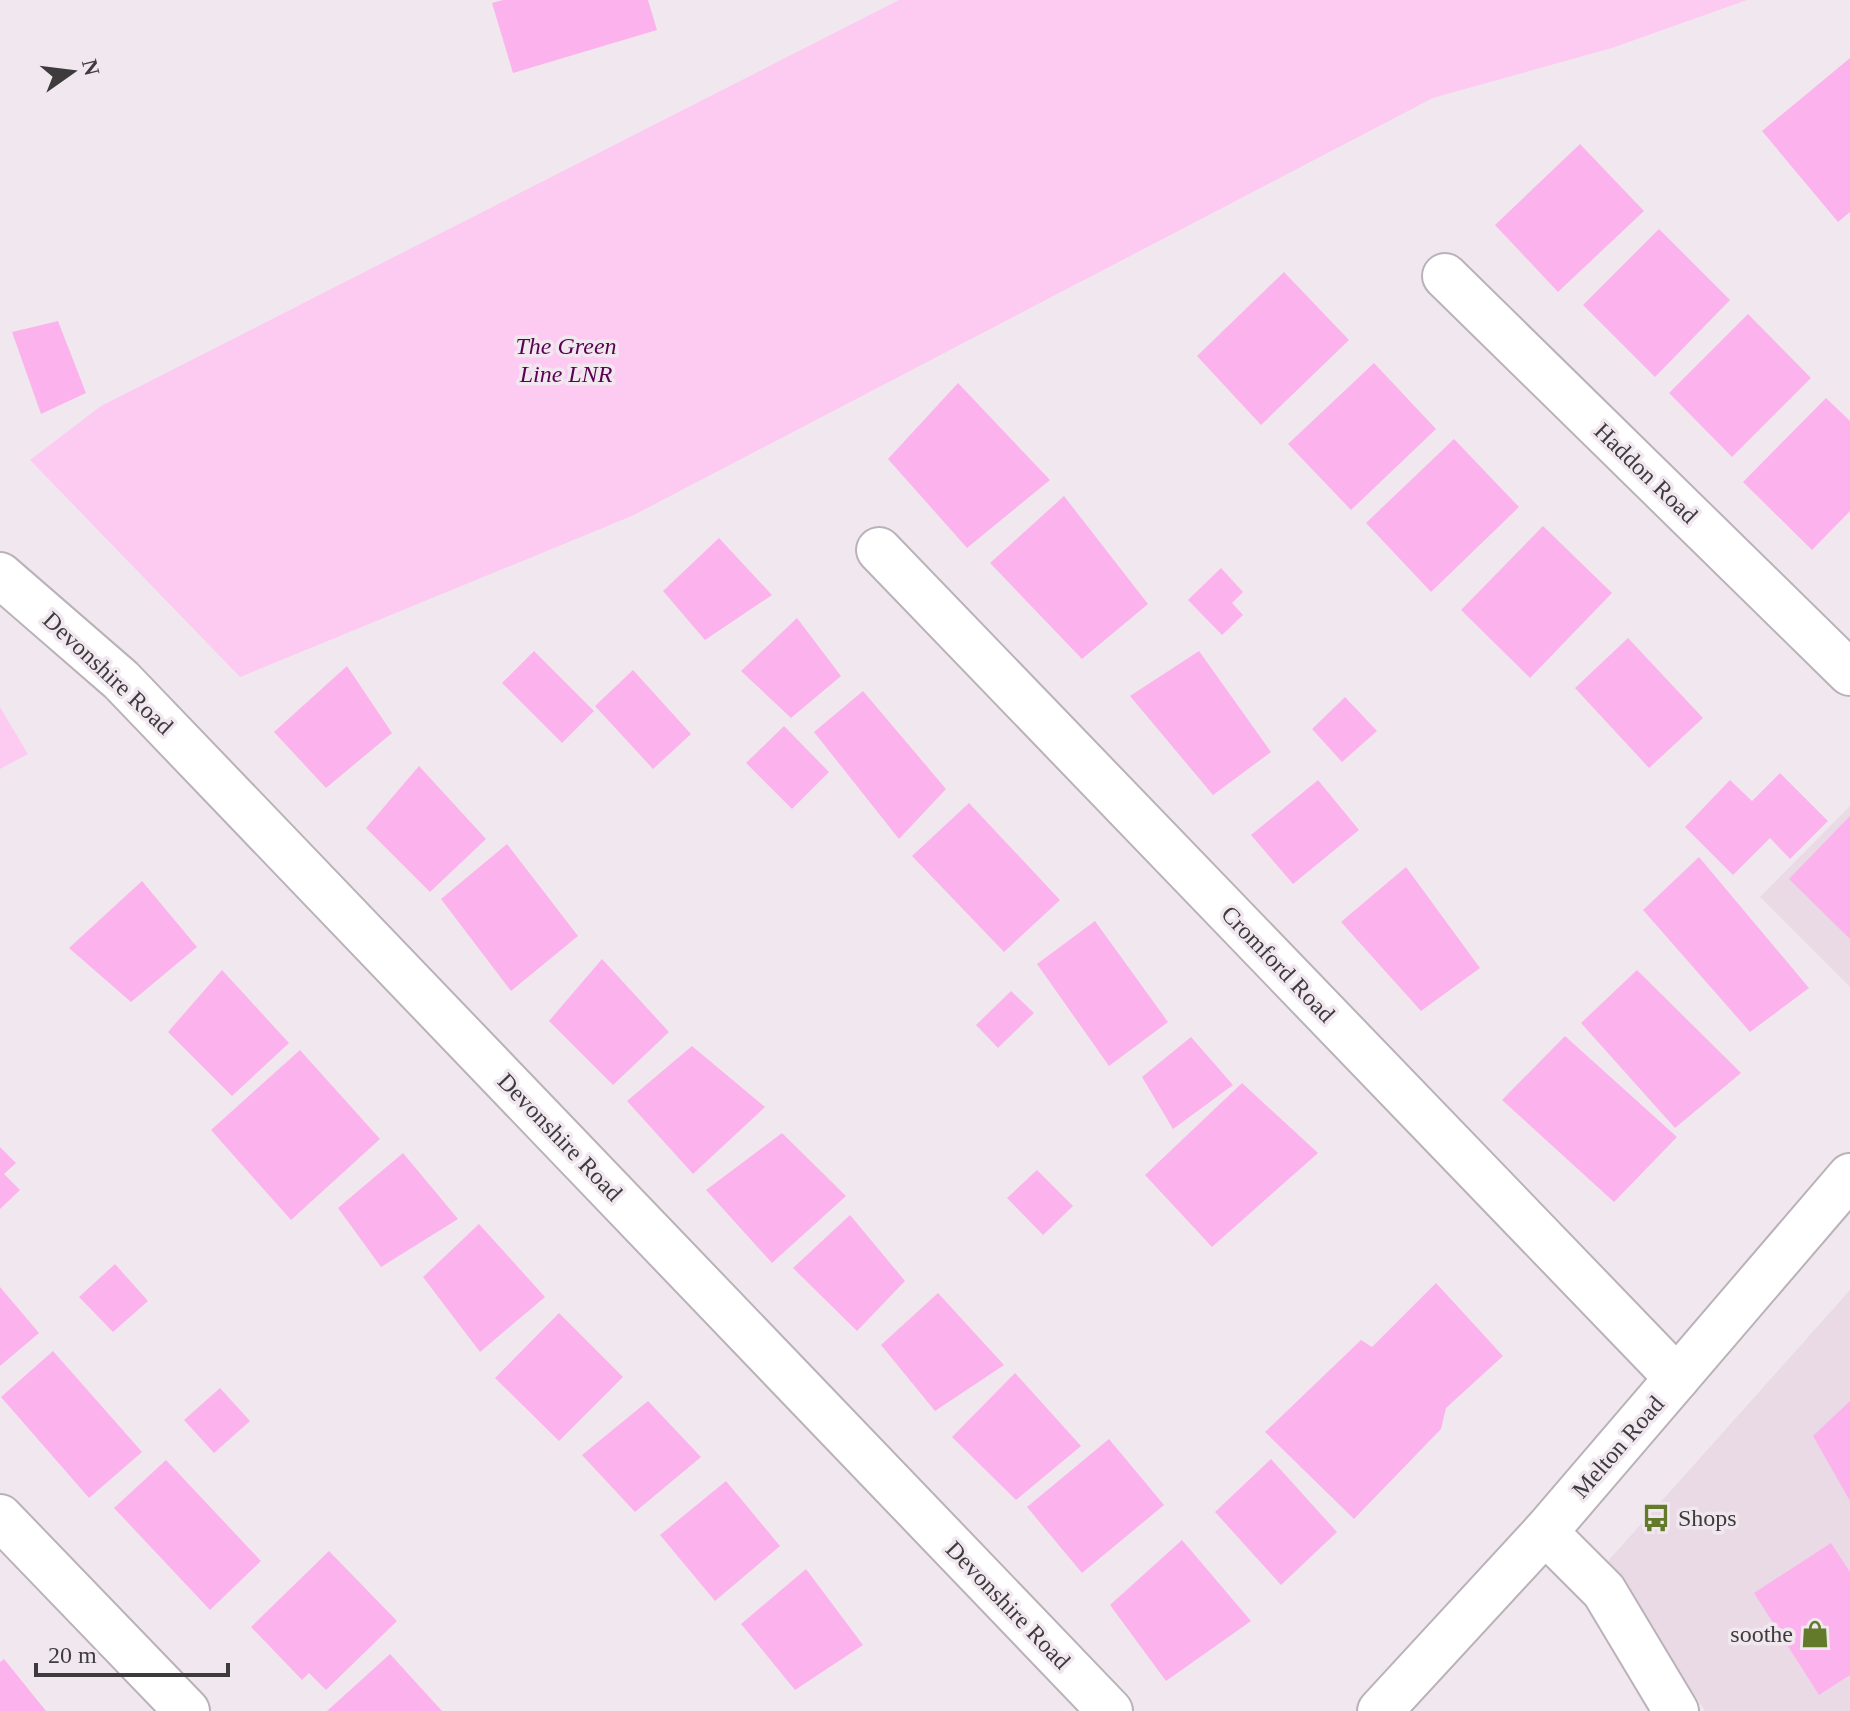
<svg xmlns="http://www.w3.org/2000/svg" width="1850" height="1711" viewBox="0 0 1850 1711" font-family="'Times New Roman',serif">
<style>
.built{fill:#e9dae6}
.green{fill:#fdcbf2}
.building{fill:#fcb3ed}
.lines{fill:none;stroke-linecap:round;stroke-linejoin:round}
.minor-casing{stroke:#bab2b8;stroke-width:48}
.major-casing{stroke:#bab2b8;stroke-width:48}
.minor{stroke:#fff;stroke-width:44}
.major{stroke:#fff;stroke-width:44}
.labels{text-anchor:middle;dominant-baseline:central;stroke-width:7;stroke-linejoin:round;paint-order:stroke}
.park-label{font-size:24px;font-style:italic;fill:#5a0251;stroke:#f1e8ef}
.street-label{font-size:24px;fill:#3e3b3d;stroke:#f1e8ef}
.poi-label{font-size:24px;fill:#3e3b3d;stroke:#f1e8ef;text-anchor:start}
</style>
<rect width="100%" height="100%" fill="#f1e8ef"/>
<g class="built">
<path d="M 1850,806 L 1850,987 L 1760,897 Z"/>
<path d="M 1850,1290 L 1850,1711 L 1705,1711 L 1608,1561 Z"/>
</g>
<g class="green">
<path d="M 899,0 L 1747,0 L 1612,48 L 1433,98 L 632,516 L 240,677 L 30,460 L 101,406 Z"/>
<path d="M 0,707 L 28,754 L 0,769 Z"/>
</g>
<g class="building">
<path d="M 503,0 L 648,0 L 657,30 L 513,73 L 492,3 Z"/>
<path d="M 1850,58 L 1850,212 L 1838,222 L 1762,131 Z"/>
<path d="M 1580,144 L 1644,211 L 1558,292 L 1495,225 Z"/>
<path d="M 1659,229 L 1730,300 L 1655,377 L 1583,305 Z"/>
<path d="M 1284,272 L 1349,340 L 1261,425 L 1197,356 Z"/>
<path d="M 1748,314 L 1811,378 L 1732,457 L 1669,393 Z"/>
<path d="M 58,321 L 86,393 L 41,414 L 12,332 Z"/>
<path d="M 1374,363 L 1436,429 L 1351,510 L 1288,444 Z"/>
<path d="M 958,383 L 1050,480 L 967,548 L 888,459 Z"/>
<path d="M 1826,398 L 1850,421 L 1850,511 L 1812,550 L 1743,482 Z"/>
<path d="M 1454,439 L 1519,507 L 1431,592 L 1366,523 Z"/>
<path d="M 1064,496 L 1148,604 L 1082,659 L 990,563 Z"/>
<path d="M 1543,526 L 1612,593 L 1530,678 L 1461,610 Z"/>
<path d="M 719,538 L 772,595 L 705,640 L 663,591 Z"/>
<path d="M 1221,568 L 1243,592 L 1232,603 L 1243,615 L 1222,635 L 1188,600 Z"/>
<path d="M 797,618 L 841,676 L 791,718 L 741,671 Z"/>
<path d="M 1628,638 L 1703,718 L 1649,768 L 1575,688 Z"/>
<path d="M 534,651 L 594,711 L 562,743 L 502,683 Z"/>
<path d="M 1199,651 L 1271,752 L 1213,795 L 1130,696 Z"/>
<path d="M 347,666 L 392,733 L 326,788 L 274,732 Z"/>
<path d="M 633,670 L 691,734 L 653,769 L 595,706 Z"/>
<path d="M 863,691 L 946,789 L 899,839 L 814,732 Z"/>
<path d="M 1345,697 L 1377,731 L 1342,762 L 1312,729 Z"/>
<path d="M 784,726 L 829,772 L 792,809 L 746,763 Z"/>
<path d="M 419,766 L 486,839 L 430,892 L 366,828 Z"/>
<path d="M 1780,773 L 1828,821 L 1790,859 L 1770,838 L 1733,875 L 1685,827 L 1730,780 L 1752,801 Z"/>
<path d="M 1318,780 L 1359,830 L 1293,884 L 1251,835 Z"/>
<path d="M 969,803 L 1060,900 L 1004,952 L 912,856 Z"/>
<path d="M 1850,816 L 1850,939 L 1789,879 Z"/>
<path d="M 507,844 L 578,936 L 511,991 L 441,899 Z"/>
<path d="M 1699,857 L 1809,988 L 1750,1032 L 1643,910 Z"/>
<path d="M 1406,867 L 1480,968 L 1421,1011 L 1341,922 Z"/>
<path d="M 142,881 L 197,947 L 131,1002 L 69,948 Z"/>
<path d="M 1095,921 L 1168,1022 L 1109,1066 L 1037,964 Z"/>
<path d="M 602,959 L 669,1032 L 613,1085 L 549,1021 Z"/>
<path d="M 222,970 L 289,1043 L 232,1096 L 168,1032 Z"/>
<path d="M 1637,970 L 1741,1073 L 1675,1128 L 1581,1023 Z"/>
<path d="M 1011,991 L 1034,1013 L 998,1048 L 976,1025 Z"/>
<path d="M 1565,1036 L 1677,1137 L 1614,1202 L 1502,1100 Z"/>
<path d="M 1191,1037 L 1233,1085 L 1173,1129 L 1142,1077 Z"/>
<path d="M 692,1046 L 765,1107 L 693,1174 L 627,1101 Z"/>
<path d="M 300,1050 L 380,1139 L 291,1220 L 211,1130 Z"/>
<path d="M 1242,1083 L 1318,1153 L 1212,1247 L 1145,1175 Z"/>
<path d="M 782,1133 L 846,1196 L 772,1263 L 706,1190 Z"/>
<path d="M 0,1147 L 16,1163 L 4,1174 L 20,1190 L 0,1209 Z"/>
<path d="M 403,1153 L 458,1219 L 381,1267 L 338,1208 Z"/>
<path d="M 1037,1170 L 1073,1206 L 1043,1235 L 1007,1198 Z"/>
<path d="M 850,1215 L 905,1281 L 857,1331 L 793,1268 Z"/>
<path d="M 479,1224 L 545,1297 L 480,1352 L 423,1277 Z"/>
<path d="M 115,1264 L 148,1301 L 113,1332 L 79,1297 Z"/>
<path d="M 1436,1283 L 1503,1356 L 1446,1408 L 1441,1429 L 1354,1519 L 1265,1432 L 1361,1340 L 1372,1347 Z"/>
<path d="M 0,1287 L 39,1333 L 0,1366 Z"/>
<path d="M 938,1293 L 1004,1365 L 935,1411 L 881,1345 Z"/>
<path d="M 559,1313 L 623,1377 L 559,1441 L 495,1378 Z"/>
<path d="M 53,1351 L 142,1452 L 89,1498 L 1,1397 Z"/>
<path d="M 1015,1373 L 1081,1446 L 1016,1500 L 952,1437 Z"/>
<path d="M 220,1388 L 250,1421 L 214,1453 L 184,1420 Z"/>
<path d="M 648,1401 L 701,1457 L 635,1512 L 582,1455 Z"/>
<path d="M 1850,1401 L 1850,1501 L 1813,1436 Z"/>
<path d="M 1109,1439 L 1164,1505 L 1082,1573 L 1027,1507 Z"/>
<path d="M 1271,1459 L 1337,1532 L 1281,1585 L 1215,1512 Z"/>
<path d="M 166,1460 L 261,1561 L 210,1610 L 114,1508 Z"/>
<path d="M 726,1481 L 780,1546 L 715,1601 L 660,1535 Z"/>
<path d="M 1182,1540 L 1251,1621 L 1166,1681 L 1110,1605 Z"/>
<path d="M 1831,1543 L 1850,1572 L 1850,1675 L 1819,1695 L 1754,1593 Z"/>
<path d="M 329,1551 L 397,1621 L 326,1690 L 309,1673 L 302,1680 L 251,1627 Z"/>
<path d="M 806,1569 L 863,1645 L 795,1690 L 741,1624 Z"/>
<path d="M 390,1654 L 442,1711 L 327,1711 Z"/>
<path d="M 4,1659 L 46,1711 L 0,1711 L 0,1662 Z"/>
</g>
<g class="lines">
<defs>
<g id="minor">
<path d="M 1445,276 L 1850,673"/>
<path d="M 879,550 L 1677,1378"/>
<path d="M 0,575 L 121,680 L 1110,1711"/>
<path d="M 0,1517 L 187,1711"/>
<path d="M 1545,1532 L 1604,1591 L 1676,1711"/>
</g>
<path id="major" d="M 1380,1711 L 1545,1532 L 1850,1176"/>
</defs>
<use href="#minor" class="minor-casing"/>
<use href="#major" class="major-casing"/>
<use href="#minor" class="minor"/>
<use href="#major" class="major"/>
</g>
<defs>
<symbol id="bus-bare" viewBox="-9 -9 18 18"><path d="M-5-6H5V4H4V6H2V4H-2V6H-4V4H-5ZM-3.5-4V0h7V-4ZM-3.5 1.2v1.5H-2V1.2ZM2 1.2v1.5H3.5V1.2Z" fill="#637a2b" stroke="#f1e8ef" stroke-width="2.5" paint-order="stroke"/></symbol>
<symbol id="shop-bare" viewBox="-9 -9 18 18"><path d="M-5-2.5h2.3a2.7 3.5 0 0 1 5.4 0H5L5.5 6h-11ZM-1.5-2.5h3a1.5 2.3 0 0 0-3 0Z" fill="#637a2b" stroke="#f1e8ef" stroke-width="2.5" paint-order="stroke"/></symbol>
</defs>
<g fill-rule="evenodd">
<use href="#bus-bare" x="1636" y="1498" width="40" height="40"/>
<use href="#shop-bare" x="1795" y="1614" width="40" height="40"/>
</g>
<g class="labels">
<g class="park-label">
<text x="566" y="346">The Green<tspan x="566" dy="28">Line LNR</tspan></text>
</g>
<g class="street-label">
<text transform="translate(1646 473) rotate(44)">Haddon Road</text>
<text transform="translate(108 673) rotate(43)">Devonshire Road</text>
<text transform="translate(1278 964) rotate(46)">Cromford Road</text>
<text transform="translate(560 1137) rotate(46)">Devonshire Road</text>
<text transform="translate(1618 1447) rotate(-49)">Melton Road</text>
<text transform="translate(1008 1605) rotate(46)">Devonshire Road</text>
</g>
<g class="poi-label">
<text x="1678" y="1518">Shops</text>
<text x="1793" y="1634" text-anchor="end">soothe</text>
</g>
</g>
<g transform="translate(72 72) rotate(76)" stroke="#f1e8ef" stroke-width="6" paint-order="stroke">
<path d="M0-6L14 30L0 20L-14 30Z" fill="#3e3b3d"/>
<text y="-12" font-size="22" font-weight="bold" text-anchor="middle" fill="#3e3b3d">N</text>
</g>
<path d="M36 1663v12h192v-12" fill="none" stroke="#3e3b3d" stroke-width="4"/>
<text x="48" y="1663" font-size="24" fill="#3e3b3d" stroke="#f1e8ef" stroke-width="6" paint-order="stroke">20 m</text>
</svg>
